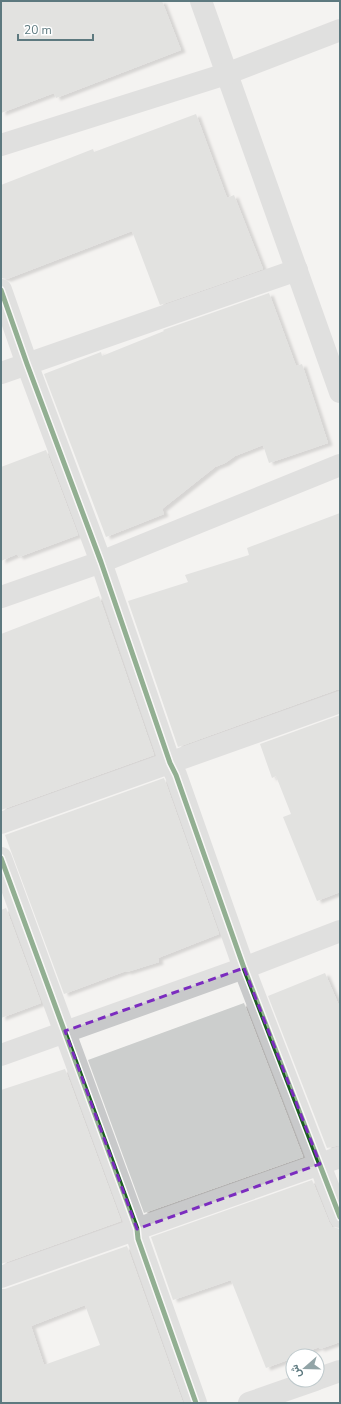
<svg xmlns="http://www.w3.org/2000/svg" width="341" height="1404" viewBox="0 0 341 1404" font-family="'Nunito Sans',Vazirmatn,sans-serif">
<style>
.building{fill:#cccecd;fill-rule:evenodd;filter:url(#shadow)}
.lines{fill:none;stroke-linecap:round;stroke-linejoin:round}
.minor{stroke:#c8c9ca;stroke-width:22}
.cycleway-casing{stroke:#fff;stroke-width:8}
.cycleway{stroke:#1b5e20;stroke-width:5}
.marked{fill:none;stroke:#7b2cbf;stroke-width:3;stroke-dasharray:8 5;stroke-linejoin:round}
</style>
<defs>
<filter id="shadow"><feDropShadow dx="4.5" dy="2.5" stdDeviation="1" flood-color="#0004"/></filter>
</defs>
<rect width="100%" height="100%" fill="#f4f3f1"/>
<g class="building">
<path d="M 1,1 L 162,1 L 181,50 L 56,98 L 54,93 L 1,113 Z"/>
<path d="M 196,114 L 227,198 L 234,195 L 263,269 L 160,305 L 132,231 L 7,279 L 1,278 L 1,185 L 93,149 L 94,152 Z"/>
<path d="M 269,293 L 296,366 L 302,364 L 328,443 L 269,463 L 263,445 L 235,456 L 225,463 L 215,467 L 162,509 L 164,514 L 106,537 L 44,374 L 101,352 L 102,356 L 164,331 L 163,330 Z"/>
<path d="M 46,450 L 78,535 L 19,557 L 17,554 L 1,561 L 1,467 Z"/>
<path d="M 340,513 L 340,690 L 336,690 L 178,747 L 128,601 L 188,582 L 185,575 L 249,555 L 247,548 Z"/>
<path d="M 99,596 L 154,755 L 1,810 L 1,634 Z"/>
<path d="M 340,715 L 340,892 L 317,901 L 283,817 L 291,814 L 276,776 L 272,778 L 260,744 Z"/>
<path d="M 164,778 L 219,934 L 158,958 L 159,962 L 127,972 L 126,971 L 64,994 L 5,835 Z"/>
<path d="M 6,908 L 41,1003 L 1,1018 L 1,910 Z"/>
<path d="M 325,973 L 340,1008 L 340,1145 L 327,1148 L 268,996 Z"/>
<path d="M 244,1003 L 303,1157 L 144,1213 L 88,1060 Z"/>
<path d="M 65,1069 L 121,1221 L 1,1264 L 1,1090 Z"/>
<path d="M 312,1180 L 329,1222 L 332,1227 L 340,1229 L 340,1342 L 320,1349 L 319,1347 L 297,1356 L 293,1356 L 293,1358 L 266,1368 L 231,1280 L 173,1300 L 151,1237 Z"/>
<path d="M 127,1246 L 183,1403 L 1,1403 L 1,1289 L 5,1289 ZM 85,1305 L 100,1345 L 44,1365 L 31,1326 Z"/>
</g>
<g class="lines">
<g class="minor">
<path d="M 201,1 L 340,392"/>
<path d="M 1,145 L 226,74 L 340,30"/>
<path d="M 1,290 L 27,364 L 101,562 L 170,763 L 176,775 L 244,968 L 340,1217"/>
<path d="M 1,373 L 297,270"/>
<path d="M 1,597 L 101,562 L 340,465"/>
<path d="M 1,823 L 340,702"/>
<path d="M 1,858 L 137,1229 L 138,1239 L 196,1403"/>
<path d="M 1,1055 L 244,968 L 340,931"/>
<path d="M 1,1277 L 340,1157"/>
<path d="M 317,1379 L 340,1371"/>
<path d="M 249,1403 L 315,1380"/>
</g>
<defs>
<g id="cycleway">
<path d="M 1,290 L 27,364 L 101,562 L 170,763 L 176,775 L 244,968 L 340,1217"/>
<path d="M 1,858 L 137,1229 L 138,1239 L 196,1403"/>
</g>
</defs>
<use href="#cycleway" class="cycleway-casing"/>
<use href="#cycleway" class="cycleway"/>
</g>
<path d="M0 0H341V1404H0ZM 244,968 L 320,1164 L 137,1229 L 65,1031 Z" fill="#f4f3f1" fill-opacity=".55" fill-rule="evenodd"/>
<path class="marked" d="M 244,968 L 320,1164 L 137,1229 L 65,1031 Z"/>
<rect width="341" height="1404" fill="none" stroke="#5d797f" stroke-width="4"/>
<g transform="translate(305 1368) rotate(250)"><circle r="19" fill="#ffffff" stroke="#bec9cc"/>
<path d="M0-3L7 15L0 10L-7 15Z" fill="#92a4a7"/>
<text y="-6" font-size="11" font-weight="bold" text-anchor="middle" fill="#5d797f">ش</text>
</g>
<path d="M18 34v6h75v-6" fill="none" stroke="#5d797f" stroke-width="2"/>
<text x="24" y="34" font-size="12" fill="#5d797f" stroke="#ffffff" stroke-width="3" paint-order="stroke">20 m</text>
</svg>
